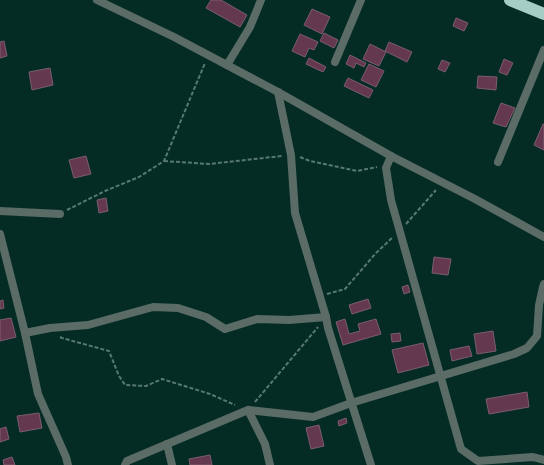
<svg xmlns="http://www.w3.org/2000/svg" width="544" height="465" viewBox="0 0 544 465" font-family="'Roboto Condensed',sans-serif">
<style>
.building{fill:#64394f;stroke:#7c5d6c}
.lines{fill:none;stroke-linecap:round;stroke-linejoin:round}
.path{stroke:#597872;stroke-width:2;stroke-dasharray:4 2;stroke-linecap:butt}
.street{stroke:#5b6b66;stroke-width:8}
.highway{stroke:#a5cdc3;stroke-width:12}
</style>
<rect width="100%" height="100%" fill="#042c25"/>
<g class="building">
<path d="M 211,0 L 221,0 L 247,15 L 240,27 L 206,8 Z"/>
<path d="M 312,9 L 330,17 L 322,34 L 304,25 Z"/>
<path d="M 456,18 L 468,23 L 464,31 L 453,26 Z"/>
<path d="M 324,33 L 338,40 L 334,48 L 320,41 Z"/>
<path d="M 300,34 L 318,42 L 314,50 L 309,48 L 305,57 L 292,51 Z"/>
<path d="M 4,41 L 7,56 L 0,58 L 0,42 Z"/>
<path d="M 389,42 L 412,52 L 407,62 L 385,51 Z"/>
<path d="M 370,44 L 386,52 L 379,66 L 363,59 Z"/>
<path d="M 350,55 L 366,63 L 364,67 L 356,63 L 354,68 L 346,64 Z"/>
<path d="M 309,58 L 326,67 L 323,72 L 306,64 Z"/>
<path d="M 504,59 L 513,63 L 507,75 L 499,72 Z"/>
<path d="M 442,60 L 450,63 L 445,72 L 438,69 Z"/>
<path d="M 369,64 L 384,71 L 376,87 L 361,80 Z"/>
<path d="M 50,68 L 53,85 L 32,90 L 29,72 Z"/>
<path d="M 478,76 L 497,77 L 496,90 L 477,88 Z"/>
<path d="M 348,78 L 373,90 L 369,98 L 344,86 Z"/>
<path d="M 501,103 L 515,108 L 506,127 L 493,123 Z"/>
<path d="M 543,124 L 544,124 L 544,150 L 534,145 Z"/>
<path d="M 86,156 L 91,174 L 74,178 L 69,160 Z"/>
<path d="M 106,198 L 108,211 L 99,213 L 97,200 Z"/>
<path d="M 434,257 L 451,259 L 448,275 L 432,273 Z"/>
<path d="M 408,285 L 410,292 L 404,294 L 402,287 Z"/>
<path d="M 368,299 L 371,308 L 352,314 L 349,305 Z"/>
<path d="M 3,300 L 4,308 L 0,309 L 0,301 Z"/>
<path d="M 11,318 L 16,337 L 0,341 L 0,320 Z"/>
<path d="M 345,319 L 349,334 L 360,331 L 358,324 L 376,319 L 381,334 L 343,345 L 336,322 Z"/>
<path d="M 493,331 L 496,351 L 477,354 L 474,334 Z"/>
<path d="M 400,333 L 401,341 L 392,342 L 391,334 Z"/>
<path d="M 423,343 L 429,365 L 398,373 L 392,350 Z"/>
<path d="M 469,346 L 472,356 L 452,361 L 450,350 Z"/>
<path d="M 527,392 L 529,407 L 489,414 L 486,399 Z"/>
<path d="M 39,413 L 42,428 L 20,432 L 17,416 Z"/>
<path d="M 346,418 L 347,423 L 339,426 L 338,421 Z"/>
<path d="M 319,425 L 324,446 L 311,449 L 306,428 Z"/>
<path d="M 6,427 L 9,439 L 0,442 L 0,429 Z"/>
<path d="M 210,455 L 212,465 L 190,465 L 189,459 Z"/>
<path d="M 12,457 L 15,465 L 4,465 L 3,460 Z"/>
</g>
<g class="lines">
<g class="path">
<path d="M 300,157 L 310,161 L 357,171 L 377,167"/>
<path d="M 164,161 L 209,164 L 282,156"/>
<path d="M 67,210 L 105,191 L 139,177 L 164,161 L 205,63"/>
<path d="M 406,224 L 436,190"/>
<path d="M 327,294 L 345,289 L 376,253 L 393,237"/>
<path d="M 60,337 L 62,338 L 109,351 L 119,376 L 125,385 L 146,386 L 162,379 L 210,394 L 235,405"/>
<path d="M 255,402 L 318,327"/>
</g>
<g class="street">
<path d="M 97,0 L 174,37 L 278,92 L 391,156 L 475,199 L 544,237"/>
<path d="M 335,62 L 361,0"/>
<path d="M 227,65 L 250,27 L 261,0"/>
<path d="M 278,92 L 291,155 L 295,213 L 326,317 L 328,328 L 371,465"/>
<path d="M 391,156 L 386,168 L 391,200 L 461,449 L 478,461 L 533,457 L 544,460"/>
<path d="M 498,162 L 544,50"/>
<path d="M 0,211 L 60,214"/>
<path d="M 0,234 L 25,333 L 38,394 L 66,457 L 68,465"/>
<path d="M 25,333 L 50,328 L 88,325 L 153,307 L 178,308 L 206,317 L 225,329 L 257,319 L 289,320 L 326,317"/>
<path d="M 248,410 L 265,444 L 270,465"/>
<path d="M 167,444 L 172,465"/>
<path d="M 125,465 L 127,461 L 248,410 L 313,417 L 351,403 L 514,354 L 527,348 L 537,336 L 539,305 L 543,287 L 544,284"/>
</g>
<path class="highway" d="M 510,0 L 544,14"/>
</g>
</svg>
